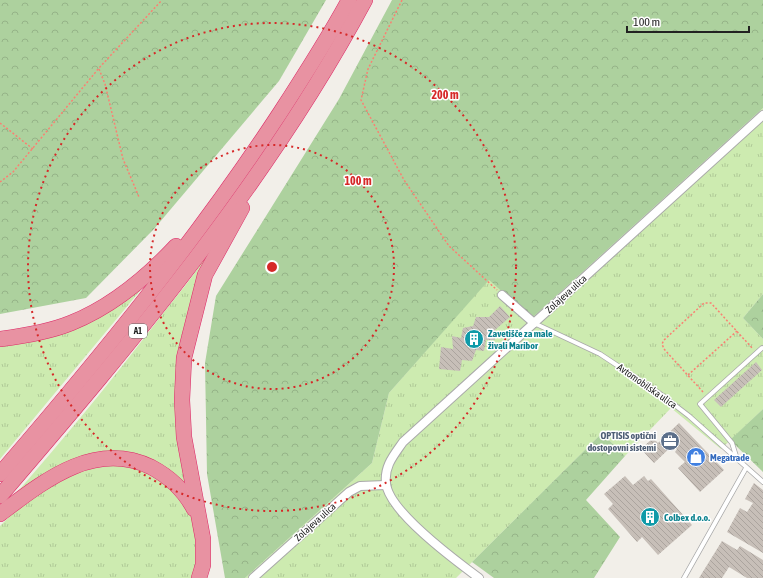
<svg xmlns="http://www.w3.org/2000/svg" width="763" height="578" viewBox="0 0 763 578" font-family="'Asap Condensed',sans-serif">
<style>
.grass{fill:url(#grass-tufts)}
.forest{fill:url(#forest-crowns)}
.building{fill:url(#building-back-hatch)}
.lines{fill:none;stroke-linecap:round;stroke-linejoin:round}
.service-casing{stroke:#a9a9a9;stroke-width:5.5}
.minor-casing{stroke:#a9a9a9;stroke-width:10}
.motorway-casing{stroke:#dc2a67;stroke-width:16}
.path{stroke:#fa8072;stroke-width:1.5;stroke-dasharray:2 2;stroke-linecap:butt}
.service{stroke:#fff;stroke-width:4}
.minor{stroke:#fff;stroke-width:8}
.motorway{stroke:#e892a2;stroke-width:15}
.ring{fill:none;stroke:#d62828;stroke-width:2;stroke-dasharray:2 4}
.labels{text-anchor:middle;dominant-baseline:central;stroke-width:3;stroke-linejoin:round;paint-order:stroke}
.shield{fill:#fff;stroke:#646464;stroke-width:1}
.shield-label{font-size:9px;font-weight:bold;fill:#222}
.street-label{font-size:10px;fill:#222;stroke:#fff}
.culture-label{font-size:10px;font-weight:bold;fill:#0d838f;stroke:#fff;text-anchor:start}
.service-label{font-size:10px;font-weight:bold;fill:#4e5e75;stroke:#fff;text-anchor:end}
.shop-label{font-size:10px;font-weight:bold;fill:#366cbe;stroke:#fff;text-anchor:start}
.centre{fill:#d62828;stroke:#fff;stroke-width:2}
.ring-label{font-size:12px;text-anchor:middle;font-weight:bold;fill:#d62828;stroke:#fff;stroke-width:3;stroke-linejoin:round;paint-order:stroke}
</style>
<defs>
<pattern id="grass-tufts" width="24" height="20" patternUnits="userSpaceOnUse"><rect width="24" height="20" fill="#cdebb0"/><path d="M3 7l-1-3M5 7V3M7 7l1-3M15 17l-1-3M17 17v-4M19 17l1-3" fill="none" stroke="#b0c997"/></pattern>
<pattern id="forest-crowns" width="20" height="18" patternUnits="userSpaceOnUse"><rect width="20" height="18" fill="#add19e"/><path d="M2 6a3 3 0 1 1 6 0M12 15a3 3 0 1 1 6 0" fill="none" stroke="#95b388"/></pattern>
<pattern id="building-back-hatch" width="6" height="6" patternUnits="userSpaceOnUse"><rect width="6" height="6" fill="#c7bfb8"/><path d="M-1 5l2 2M0 0l6 6M5-1l2 2" fill="none" stroke="#aba49e"/></pattern>
</defs>
<rect width="100%" height="100%" fill="#f2efe9"/>
<g class="grass">
<path d="M 763,108 L 763,294 L 743,318 L 763,339 L 763,409 L 721,449 L 671,408 L 625,456 L 602,433 L 456,578 L 245,578 L 372,463 L 389,393 L 489,279 L 532,318 Z"/>
<path d="M 208,252 L 212,253 L 184,332 L 191,499 L 123,454 L 14,496 C 65,437 114,378 161,316 C 177,295 195,276 208,252 Z"/>
<path d="M 154,274 L 0,459 L 0,341 L 51,335 Z"/>
<path d="M 127,462 L 169,482 L 195,522 L 198,550 L 193,578 L 0,578 L 0,526 L 13,513 L 13,510 L 76,470 Z"/>
</g>
<g class="forest">
<path d="M 0,0 L 326,0 L 279,81 L 154,229 L 86,298 L 0,314 Z"/>
<path d="M 392,0 L 763,0 L 763,108 L 532,318 L 489,280 L 389,393 L 372,463 L 245,578 L 225,578 L 207,474 L 205,363 L 216,296 L 339,99 Z"/>
<path d="M 763,294 L 763,339 L 743,318 Z"/>
<path d="M 763,409 L 763,472 L 730,440 Z"/>
<path d="M 602,433 L 625,456 L 586,500 L 620,537 L 594,578 L 494,578 L 472,562 Z"/>
</g>
<g class="building">
<path d="M 500,306 L 510,317 L 495,330 L 495,340 L 486,340 L 484,351 L 476,350 L 472,361 L 462,360 L 460,371 L 439,369 L 441,347 L 453,349 L 452,336 L 461,338 L 463,328 L 473,326 L 476,317 L 489,317 Z"/>
<path d="M 756,362 L 762,370 L 721,407 L 714,400 Z"/>
<path d="M 679,423 L 724,470 L 700,492 L 678,468 L 685,462 L 675,452 L 677,449 L 673,445 L 654,463 L 641,449 L 653,438 L 658,443 Z"/>
<path d="M 625,476 L 633,485 L 644,476 L 648,481 L 651,479 L 692,525 L 658,555 L 642,537 L 637,542 L 608,509 L 613,504 L 604,494 Z"/>
<path d="M 754,483 L 763,490 L 763,553 L 727,532 L 740,508 L 747,512 L 753,503 L 745,499 Z"/>
<path d="M 722,541 L 737,550 L 740,546 L 763,560 L 763,578 L 747,578 L 729,567 L 722,578 L 699,578 Z"/>
</g>
<g class="lines">
<defs>
<g id="service">
<path d="M 534,323 L 600,354 L 659,393 L 689,416 L 763,482"/>
<path d="M 737,459 L 732,443 L 700,404 L 762,348"/>
<path d="M 684,578 L 746,468"/>
</g>
<g id="minor">
<path d="M 502,295 L 534,323"/>
<path d="M 253,578 L 349,492 L 360,486 L 386,485"/>
<path d="M 479,578 C 456,561 388,511 386,483 C 384,466 394,455 403,442 L 763,115"/>
</g>
<g id="motorway">
<path d="M 0,339 C 24,336 49,332 71,323 C 111,307 147,277 176,246"/>
<path d="M 0,474 C 99,359 196,241 280,113 C 304,76 328,39 349,0"/>
<path d="M 0,496 C 133,341 268,181 365,0"/>
<path d="M 0,514 C 44,481 94,440 151,467 C 170,477 184,490 194,509"/>
<path d="M 199,578 L 203,565 L 203,539 L 184,437 L 182,400 L 184,358 L 205,275 L 242,208"/>
</g>
</defs>
<use href="#service" class="service-casing"/>
<use href="#minor" class="minor-casing"/>
<use href="#motorway" class="motorway-casing"/>
<g class="path">
<path d="M 402,0 L 368,69 L 361,100 L 404,180 L 449,246 L 497,290"/>
<path d="M 99,69 L 105,84 L 123,159 L 139,197"/>
<path d="M 0,123 L 33,149"/>
<path d="M 0,182 L 13,172 L 99,68 L 162,0"/>
<path d="M 688,375 L 737,331"/>
<path d="M 703,392 L 664,349 L 662,344 L 664,340 L 704,303 L 711,303 L 753,349"/>
</g>
<use href="#service" class="service"/>
<use href="#minor" class="minor"/>
<use href="#motorway" class="motorway"/>
</g>
<g class="ring">
<circle cx="272" cy="267" r="122"/>
<circle cx="272" cy="267" r="244"/>
</g>
<defs>
<symbol id="building-disc" viewBox="-11 -11 22 22"><circle r="9.5" fill="#0f9aa8" stroke="#fff"/><path d="M-4-6H4V6H1V3H-1V6H-4ZM-2.5-4.3h1.7v1.8h-1.7ZM.8-4.3h1.7v1.8H.8ZM-2.5-1h1.7V.8h-1.7ZM.8-1h1.7V.8H.8Z" fill="#fff"/></symbol>
<symbol id="office-disc" viewBox="-11 -11 22 22"><circle r="9.5" fill="#5c6f8a" stroke="#fff"/><path d="M-6-3h4V-5.5h4V-3h4V5H-6ZM-1-4.5V-3h2v-1.5ZM-6 0V1H6V0Z" fill="#fff"/></symbol>
<symbol id="shop-disc" viewBox="-11 -11 22 22"><circle r="9.5" fill="#3f7fe0" stroke="#fff"/><path d="M-5-2.5h2.3a2.7 3.5 0 0 1 5.4 0H5L5.5 6h-11ZM-1.5-2.5h3a1.5 2.3 0 0 0-3 0Z" fill="#fff"/></symbol>
</defs>
<g fill-rule="evenodd">
<use href="#building-disc" x="463" y="328" width="22" height="22"/>
<use href="#office-disc" x="659" y="430" width="22" height="22"/>
<use href="#shop-disc" x="685" y="446" width="22" height="22"/>
<use href="#building-disc" x="639" y="506" width="22" height="22"/>
</g>
<g class="labels">
<rect class="shield" x="129" y="324" width="18" height="14" rx="3"/>
<g class="shield-label">
<text x="138" y="331">A1</text>
</g>
<g class="street-label">
<text transform="translate(566 294) rotate(-42)">Zolajeva ulica</text>
<text transform="translate(647 386) rotate(35)">Avtomobilska ulica</text>
<text transform="translate(315 522) rotate(-42)">Zolajeva ulica</text>
</g>
<g class="culture-label">
<text x="488" y="333">Zavetišče za male<tspan x="488" dy="12">živali Maribor</tspan></text>
<text x="664" y="517">Colbex d.o.o.</text>
</g>
<g class="service-label">
<text x="656" y="435">OPTISIS optični<tspan x="656" dy="12">dostopovni sistemi</tspan></text>
</g>
<g class="shop-label">
<text x="710" y="457">Megatrade</text>
</g>
</g>
<circle cx="272" cy="267" r="6" class="centre"/>
<g class="ring-label">
<text x="445" y="99">200 m</text>
<text x="358" y="185">100 m</text>
</g>
<path d="M627 26v6h122v-6" fill="none" stroke="#222222" stroke-width="2"/>
<text x="633" y="26" font-size="12" fill="#222222" stroke="#ffffff" stroke-width="3" paint-order="stroke">100 m</text>
</svg>
